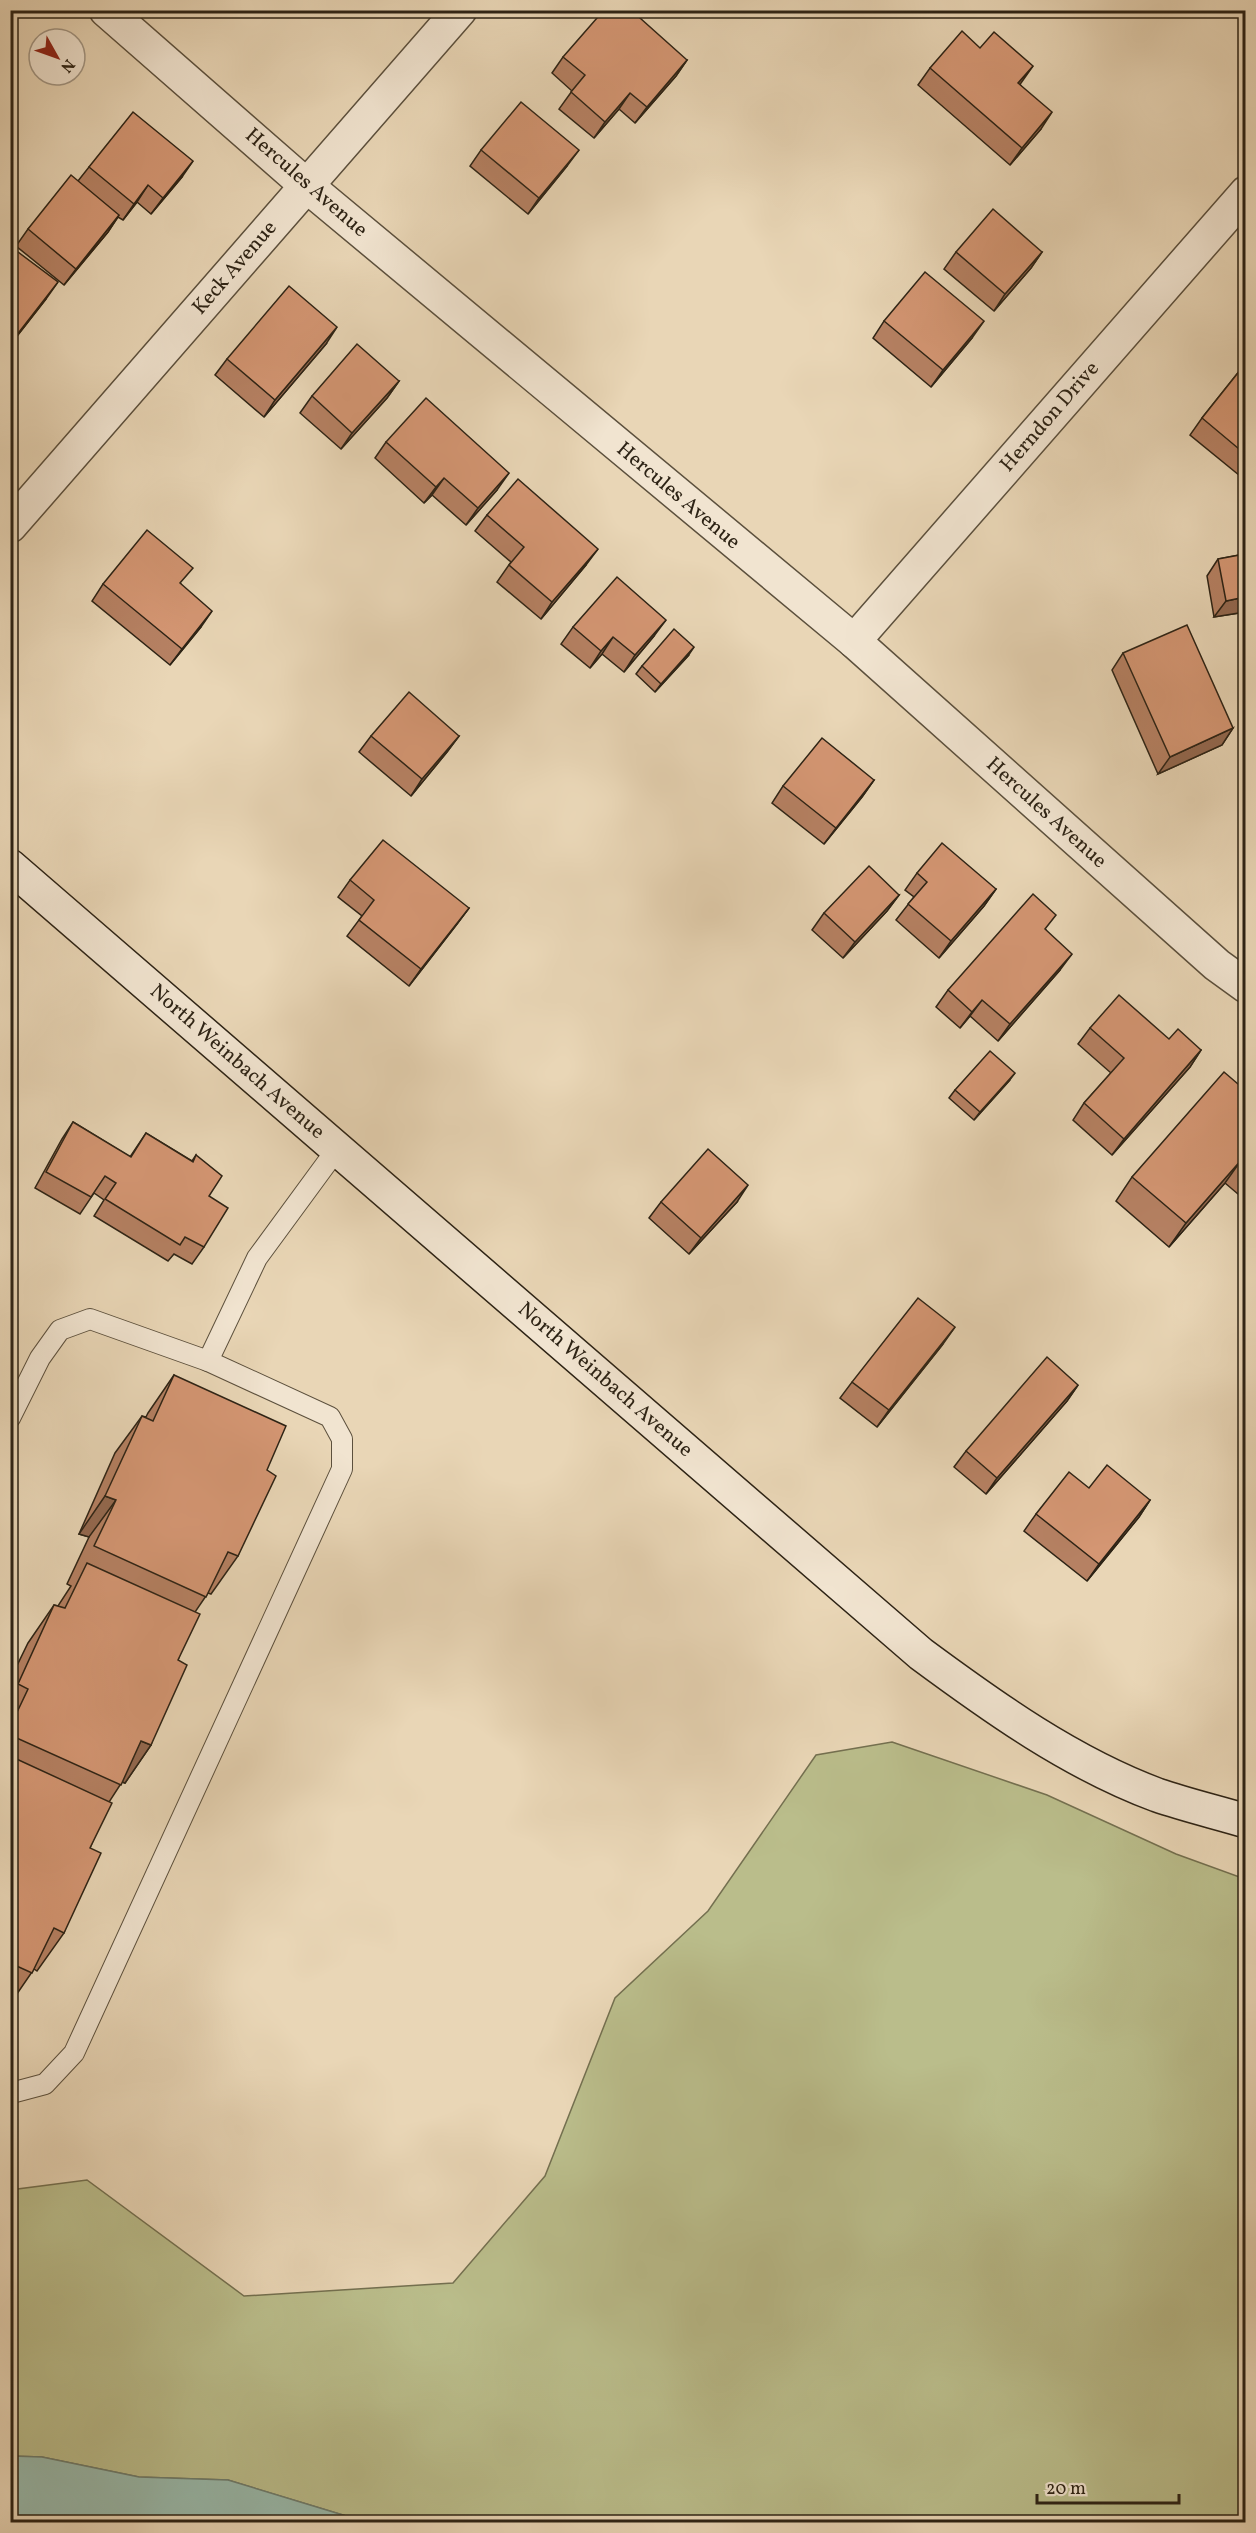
<svg xmlns="http://www.w3.org/2000/svg" width="1256" height="2533" viewBox="0 0 1256 2533" font-family="Vollkorn,serif">
<style>
.green{fill:#babd8b;stroke:#747050;stroke-width:1.5}
.water{fill:#98b9ab;stroke:#6d7d6f;stroke-width:1.5}
.lines{fill:none;stroke-linecap:round;stroke-linejoin:round}
.lane-casing{stroke:#5c503d;stroke-width:22}
.street-casing{stroke:#5c503d;stroke-width:36}
.secondary-casing{stroke:#2d2315;stroke-width:36}
.lane{stroke:#f1e4d0;stroke-width:20}
.street{stroke:#f1e4d0;stroke-width:33}
.secondary{stroke:#f1e4d0;stroke-width:33}
.wall{fill:#b68163;stroke:#2d2315;stroke-width:1.5}
.shaded-wall{fill:#946950;stroke:#2d2315;stroke-width:1.5}
.building{fill:#d49673;stroke:#2d2315;stroke-width:1.5}
.labels{text-anchor:middle;dominant-baseline:central;stroke-width:6;stroke-linejoin:round;paint-order:stroke}
.street-label{font-size:21px;fill:#2d2315;stroke:#f1e4d0}
</style>
<rect width="100%" height="100%" fill="#e9d6b6"/>
<filter id="stains"><feTurbulence type="fractalNoise" baseFrequency=".00333" numOctaves="4"/><feColorMatrix values="0 0 0 0 .2 0 0 0 0 .09 0 0 0 0 .02 0 0 0 .5 -.17"/></filter>
<radialGradient id="worn" r=".72"><stop offset=".6" stop-color="#630" stop-opacity="0"/><stop offset="1" stop-color="#630" stop-opacity=".3"/></radialGradient>
<path class="green" d="M 892,1742 L 1047,1795 L 1176,1854 L 1245,1879 L 1245,2522 L 366,2522 L 228,2480 L 139,2477 L 42,2457 L 11,2456 L 10,2190 L 87,2180 L 244,2296 L 453,2283 L 545,2176 L 615,1998 L 708,1911 L 816,1755 Z"/>
<path class="water" d="M 11,2456 L 42,2457 L 139,2477 L 228,2480 L 366,2522 L 11,2522 Z"/>
<g class="lines">
<defs>
<g id="lane">
<path d="M 208,1361 L 257,1258 L 337,1149"/>
<path d="M 10,1418 L 40,1358 L 60,1330 L 90,1319 L 208,1361 L 330,1417 L 342,1439 L 342,1469 L 74,2053 L 45,2084 L 15,2092 L 10,2090"/>
</g>
<g id="street">
<path d="M 106,10 L 307,186 L 854,641 L 1217,965 L 1246,986"/>
<path d="M 10,526 L 460,10"/>
<path d="M 854,641 L 1246,193"/>
</g>
<path id="secondary" d="M 10,866 L 921,1654 C 994,1708 1071,1763 1157,1795 C 1186,1805 1216,1812 1246,1821"/>
</defs>
<use href="#lane" class="lane-casing"/>
<use href="#street" class="street-casing"/>
<use href="#secondary" class="secondary-casing"/>
<use href="#lane" class="lane"/>
<use href="#street" class="street"/>
<use href="#secondary" class="secondary"/>
</g>
<g class="wall">
<path d="M 563,57 L 687,60 L 676,76 L 635,123 L 619,109 L 594,138 L 559,109 L 572,91 L 552,73 Z"/>
<path d="M 930,68 L 1020,84 L 1041,129 L 1010,165 L 918,85 Z"/>
<path d="M 481,150 L 567,166 L 528,214 L 470,166 Z"/>
<path d="M 89,167 L 182,177 L 151,214 L 137,202 L 123,220 L 118,217 L 108,232 L 64,285 L 16,246 L 28,229 L 78,181 Z"/>
<path d="M 10,246 L 46,299 L 10,345 Z"/>
<path d="M 956,252 L 1042,252 L 1031,268 L 994,311 L 944,269 Z"/>
<path d="M 884,321 L 972,338 L 931,387 L 873,338 Z"/>
<path d="M 326,344 L 264,417 L 215,375 L 227,359 Z"/>
<path d="M 1245,364 L 1245,480 L 1190,435 L 1202,418 Z"/>
<path d="M 399,381 L 387,398 L 341,449 L 300,413 L 312,396 Z"/>
<path d="M 386,442 L 497,490 L 466,525 L 432,495 L 424,503 L 375,458 Z"/>
<path d="M 487,515 L 586,565 L 541,619 L 497,582 L 511,562 L 475,531 Z"/>
<path d="M 1245,554 L 1245,612 L 1214,617 L 1207,576 L 1218,559 Z"/>
<path d="M 103,584 L 181,584 L 201,627 L 170,665 L 92,601 Z"/>
<path d="M 573,627 L 654,636 L 624,672 L 602,654 L 590,668 L 561,644 Z"/>
<path d="M 1123,653 L 1233,728 L 1222,745 L 1158,774 L 1112,670 Z"/>
<path d="M 688,656 L 655,692 L 636,674 L 642,666 Z"/>
<path d="M 371,736 L 459,736 L 447,752 L 411,796 L 359,752 Z"/>
<path d="M 874,780 L 862,797 L 824,844 L 772,803 L 783,786 Z"/>
<path d="M 917,873 L 996,889 L 984,906 L 939,958 L 896,920 L 914,897 L 905,890 Z"/>
<path d="M 350,880 L 469,908 L 457,924 L 409,986 L 347,936 L 362,916 L 338,897 Z"/>
<path d="M 899,895 L 887,911 L 843,958 L 812,930 L 824,913 Z"/>
<path d="M 1046,930 L 1060,970 L 998,1041 L 970,1016 L 960,1028 L 936,1007 L 948,990 Z"/>
<path d="M 1090,1028 L 1169,1039 L 1201,1050 L 1190,1067 L 1112,1155 L 1073,1120 L 1084,1103 L 1111,1073 L 1078,1044 Z"/>
<path d="M 1009,1081 L 974,1120 L 949,1098 L 955,1090 Z"/>
<path d="M 1245,1090 L 1245,1200 L 1225,1183 L 1169,1247 L 1116,1201 L 1132,1177 Z"/>
<path d="M 73,1122 L 130,1157 L 146,1133 L 192,1161 L 196,1155 L 209,1196 L 204,1247 L 192,1264 L 174,1254 L 168,1261 L 94,1216 L 104,1200 L 94,1193 L 80,1214 L 35,1188 L 62,1139 Z"/>
<path d="M 661,1202 L 737,1202 L 689,1254 L 649,1218 Z"/>
<path d="M 943,1344 L 877,1427 L 840,1398 L 852,1382 Z"/>
<path d="M 174,1375 L 267,1470 L 238,1556 L 211,1594 L 208,1593 L 195,1612 L 178,1660 L 151,1745 L 125,1783 L 122,1782 L 109,1802 L 90,1848 L 64,1933 L 37,1971 L 34,1969 L 10,2004 L 10,1680 L 28,1643 L 54,1605 L 58,1606 L 71,1586 L 67,1584 L 89,1537 L 79,1534 L 115,1453 L 142,1416 L 146,1417 L 148,1413 Z"/>
<path d="M 1078,1385 L 1067,1401 L 986,1494 L 954,1467 L 966,1451 Z"/>
<path d="M 1089,1488 L 1150,1500 L 1139,1517 L 1087,1581 L 1024,1531 L 1036,1514 Z"/>
</g>
<g class="shaded-wall">
<path d="M 687,60 L 676,76 L 635,123 L 647,107 Z"/>
<path d="M 1033,66 L 1021,83 L 1007,99 L 1018,83 Z"/>
<path d="M 630,93 L 619,109 L 594,138 L 605,122 Z"/>
<path d="M 1052,112 L 1041,129 L 1010,165 L 1022,148 Z"/>
<path d="M 579,150 L 567,166 L 528,214 L 539,198 Z"/>
<path d="M 193,161 L 182,177 L 151,214 L 163,198 Z"/>
<path d="M 148,185 L 137,202 L 123,220 L 134,204 Z"/>
<path d="M 119,215 L 108,232 L 64,285 L 76,269 Z"/>
<path d="M 1042,252 L 1031,268 L 994,311 L 1005,294 Z"/>
<path d="M 58,282 L 46,299 L 10,345 L 16,336 Z"/>
<path d="M 984,321 L 972,338 L 931,387 L 943,370 Z"/>
<path d="M 337,327 L 326,344 L 264,417 L 275,400 Z"/>
<path d="M 399,381 L 387,398 L 341,449 L 352,433 Z"/>
<path d="M 509,473 L 497,490 L 466,525 L 478,508 Z"/>
<path d="M 444,478 L 432,495 L 424,503 L 436,487 Z"/>
<path d="M 598,549 L 586,565 L 541,619 L 552,602 Z"/>
<path d="M 1245,597 L 1245,612 L 1214,617 L 1226,601 Z"/>
<path d="M 212,611 L 201,627 L 170,665 L 182,649 Z"/>
<path d="M 666,620 L 654,636 L 624,672 L 635,655 Z"/>
<path d="M 613,637 L 602,654 L 590,668 L 601,651 Z"/>
<path d="M 694,647 L 688,656 L 655,692 L 661,684 Z"/>
<path d="M 1233,728 L 1222,745 L 1158,774 L 1170,757 Z"/>
<path d="M 459,736 L 447,752 L 411,796 L 422,779 Z"/>
<path d="M 874,780 L 862,797 L 824,844 L 836,828 Z"/>
<path d="M 996,889 L 984,906 L 939,958 L 951,941 Z"/>
<path d="M 899,895 L 887,911 L 843,958 L 855,942 Z"/>
<path d="M 469,908 L 457,924 L 409,986 L 421,969 Z"/>
<path d="M 1072,954 L 1060,970 L 998,1041 L 1010,1024 Z"/>
<path d="M 982,1000 L 970,1016 L 960,1028 L 972,1012 Z"/>
<path d="M 1201,1050 L 1190,1067 L 1112,1155 L 1124,1139 Z"/>
<path d="M 1015,1073 L 1009,1081 L 974,1120 L 980,1112 Z"/>
<path d="M 1242,1159 L 1225,1183 L 1169,1247 L 1186,1223 Z"/>
<path d="M 748,1185 L 737,1202 L 689,1254 L 701,1238 Z"/>
<path d="M 955,1327 L 943,1344 L 877,1427 L 889,1410 Z"/>
<path d="M 1078,1385 L 1067,1401 L 986,1494 L 997,1478 Z"/>
<path d="M 105,1496 L 116,1500 L 89,1537 L 79,1534 Z"/>
<path d="M 1150,1500 L 1139,1517 L 1087,1581 L 1099,1564 Z"/>
<path d="M 141,1741 L 151,1745 L 125,1783 L 115,1779 Z"/>
</g>
<g class="building">
<path d="M 604,10 L 631,10 L 687,60 L 647,107 L 630,93 L 605,122 L 571,92 L 585,75 L 563,57 Z"/>
<path d="M 962,31 L 980,48 L 994,32 L 1033,66 L 1018,83 L 1052,112 L 1022,148 L 930,68 Z"/>
<path d="M 521,102 L 579,150 L 539,198 L 481,150 Z"/>
<path d="M 133,112 L 193,161 L 163,198 L 148,185 L 134,204 L 89,167 Z"/>
<path d="M 71,175 L 119,215 L 76,269 L 28,229 Z"/>
<path d="M 993,209 L 1042,252 L 1005,294 L 956,252 Z"/>
<path d="M 10,246 L 58,282 L 16,336 L 10,332 Z"/>
<path d="M 925,272 L 984,321 L 943,370 L 884,321 Z"/>
<path d="M 289,286 L 337,327 L 275,400 L 227,359 Z"/>
<path d="M 357,344 L 399,381 L 352,433 L 312,396 Z"/>
<path d="M 1245,364 L 1245,454 L 1202,418 Z"/>
<path d="M 426,398 L 509,473 L 478,508 L 444,478 L 436,487 L 386,442 Z"/>
<path d="M 518,479 L 598,549 L 552,602 L 509,565 L 524,547 L 487,515 Z"/>
<path d="M 147,530 L 193,568 L 180,583 L 212,611 L 182,649 L 103,584 Z"/>
<path d="M 1245,554 L 1245,597 L 1226,601 L 1218,559 Z"/>
<path d="M 617,577 L 666,620 L 635,655 L 613,637 L 601,651 L 573,627 Z"/>
<path d="M 1187,625 L 1233,728 L 1170,757 L 1123,653 Z"/>
<path d="M 674,629 L 694,647 L 661,684 L 642,666 Z"/>
<path d="M 409,692 L 459,736 L 422,779 L 371,736 Z"/>
<path d="M 822,738 L 874,780 L 836,828 L 783,786 Z"/>
<path d="M 383,840 L 469,908 L 421,969 L 359,920 L 374,900 L 350,880 Z"/>
<path d="M 942,843 L 996,889 L 951,941 L 908,904 L 927,882 L 917,873 Z"/>
<path d="M 869,866 L 899,895 L 855,942 L 824,913 Z"/>
<path d="M 1033,894 L 1056,915 L 1045,929 L 1072,954 L 1010,1024 L 982,1000 L 972,1012 L 948,990 Z"/>
<path d="M 1119,995 L 1169,1039 L 1178,1029 L 1201,1050 L 1124,1139 L 1084,1103 L 1124,1058 L 1090,1028 Z"/>
<path d="M 990,1051 L 1015,1073 L 980,1112 L 955,1090 Z"/>
<path d="M 1224,1072 L 1245,1090 L 1245,1162 L 1242,1159 L 1186,1223 L 1132,1177 Z"/>
<path d="M 73,1122 L 131,1157 L 146,1133 L 193,1162 L 196,1155 L 222,1176 L 209,1196 L 228,1208 L 204,1247 L 185,1237 L 180,1245 L 105,1199 L 116,1183 L 105,1176 L 91,1197 L 46,1172 Z"/>
<path d="M 708,1149 L 748,1185 L 701,1238 L 661,1202 Z"/>
<path d="M 918,1298 L 955,1327 L 889,1410 L 852,1382 Z"/>
<path d="M 1047,1357 L 1078,1385 L 997,1478 L 966,1451 Z"/>
<path d="M 174,1375 L 286,1426 L 267,1470 L 276,1476 L 238,1556 L 228,1552 L 206,1597 L 94,1546 L 116,1500 L 105,1496 L 142,1416 L 153,1421 Z"/>
<path d="M 1107,1465 L 1150,1500 L 1099,1564 L 1036,1514 L 1069,1472 L 1089,1488 Z"/>
<path d="M 87,1563 L 200,1614 L 178,1660 L 187,1665 L 151,1745 L 141,1741 L 121,1785 L 10,1735 L 10,1727 L 28,1689 L 18,1684 L 54,1605 L 65,1608 Z"/>
<path d="M 10,1756 L 112,1803 L 90,1848 L 101,1853 L 64,1933 L 54,1928 L 32,1973 L 10,1963 Z"/>
</g>
<g class="labels">
<g class="street-label">
<text transform="translate(306 183) rotate(41)">Hercules Avenue</text>
<text transform="translate(235 268) rotate(-49)">Keck Avenue</text>
<text transform="translate(1050 417) rotate(-49)">Herndon Drive</text>
<text transform="translate(678 496) rotate(40)">Hercules Avenue</text>
<text transform="translate(1046 813) rotate(42)">Hercules Avenue</text>
<text transform="translate(237 1062) rotate(41)">North Weinbach Avenue</text>
<text transform="translate(605 1380) rotate(41)">North Weinbach Avenue</text>
</g>
</g>
<rect width="1256" height="2533" fill="none" stroke="#e9d6b6" stroke-width="36"/>
<rect x="12" y="12" width="1232" height="2509" fill="none" stroke="#2d2315" stroke-width="3"/>
<rect x="18" y="18" width="1220" height="2497" fill="none" stroke="#2d2315" stroke-width="1.5"/>
<g transform="translate(57 57) rotate(130)"><circle r="28" fill="#f1e4d0" stroke="#a39785" stroke-width="1.5"/>
<path d="M0-4.5L10 22L0 15L-10 22Z" fill="#8f2418"/>
<text y="-9" font-size="16" font-weight="bold" text-anchor="middle" fill="#2d2315">N</text>
</g>
<path d="M1037 2494v9h142v-9" fill="none" stroke="#2d2315" stroke-width="3"/>
<text x="1046" y="2494" font-size="18" fill="#2d2315" stroke="#f1e4d0" stroke-width="4.5" paint-order="stroke">20 m</text>
<rect width="100%" height="100%" filter="url(#stains)"/>
<rect width="100%" height="100%" fill="url(#worn)"/>
</svg>
